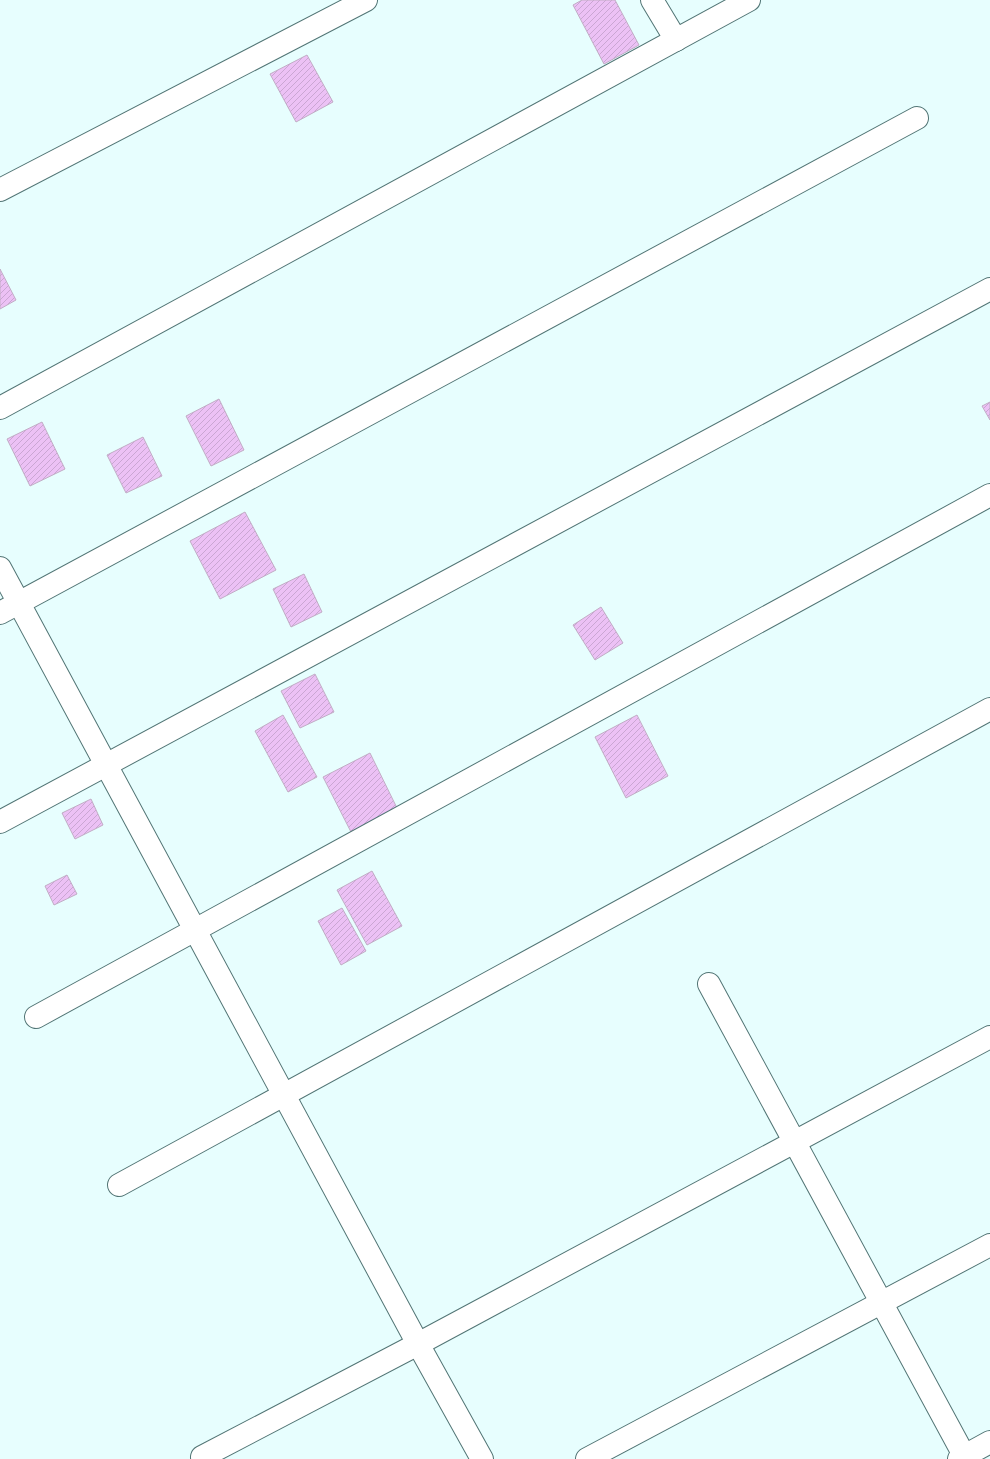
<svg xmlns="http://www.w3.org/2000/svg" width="990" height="1459" viewBox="0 0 990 1459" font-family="'Public Sans',sans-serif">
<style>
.building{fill:url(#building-hatch);stroke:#c1adc5}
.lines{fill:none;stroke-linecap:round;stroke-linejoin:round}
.minor-casing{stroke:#527575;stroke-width:24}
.minor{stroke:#fff;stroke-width:22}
</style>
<defs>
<pattern id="building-hatch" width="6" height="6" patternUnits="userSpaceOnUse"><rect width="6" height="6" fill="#ecc1f5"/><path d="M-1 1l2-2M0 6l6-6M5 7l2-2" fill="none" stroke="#caa6d3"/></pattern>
</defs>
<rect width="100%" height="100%" fill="#e7fefe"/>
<g class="building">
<path d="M 582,0 L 615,0 L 639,45 L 604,64 L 573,5 Z"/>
<path d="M 307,55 L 333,102 L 296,122 L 270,74 Z"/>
<path d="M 0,269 L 16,300 L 0,309 Z"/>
<path d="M 219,399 L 244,450 L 211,466 L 186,416 Z"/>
<path d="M 990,402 L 990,420 L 982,406 Z"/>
<path d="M 42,422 L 65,469 L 30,486 L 7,439 Z"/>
<path d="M 143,437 L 162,476 L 126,493 L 107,455 Z"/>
<path d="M 245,512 L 276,570 L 220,599 L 190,541 Z"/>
<path d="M 304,574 L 322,612 L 291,627 L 273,589 Z"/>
<path d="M 601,607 L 623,643 L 595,660 L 573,625 Z"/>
<path d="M 315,674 L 334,712 L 300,728 L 281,691 Z"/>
<path d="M 283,715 L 317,777 L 288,792 L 255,731 Z"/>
<path d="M 637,715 L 668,776 L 626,798 L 595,737 Z"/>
<path d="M 370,753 L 397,808 L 351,832 L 323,777 Z"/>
<path d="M 91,799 L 103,825 L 75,839 L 62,813 Z"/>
<path d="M 372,871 L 402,926 L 367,945 L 337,890 Z"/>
<path d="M 67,875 L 77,894 L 54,905 L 45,886 Z"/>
<path d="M 342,908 L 366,951 L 341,965 L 318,921 Z"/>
</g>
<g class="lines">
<defs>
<g id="minor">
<path d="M 652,0 L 676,40"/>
<path d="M 0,190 L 366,0"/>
<path d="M 0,408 L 749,0"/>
<path d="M 0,568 L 418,1344 L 482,1459"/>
<path d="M 0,613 L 917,118"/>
<path d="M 0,822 L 990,289"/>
<path d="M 709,984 L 966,1459"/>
<path d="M 36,1017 L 990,495"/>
<path d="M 119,1185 L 990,709"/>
<path d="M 202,1457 L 418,1344 L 990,1037"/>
<path d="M 587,1459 L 990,1245"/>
<path d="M 959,1459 L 990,1442"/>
</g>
</defs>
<use href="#minor" class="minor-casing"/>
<use href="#minor" class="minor"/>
</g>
</svg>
